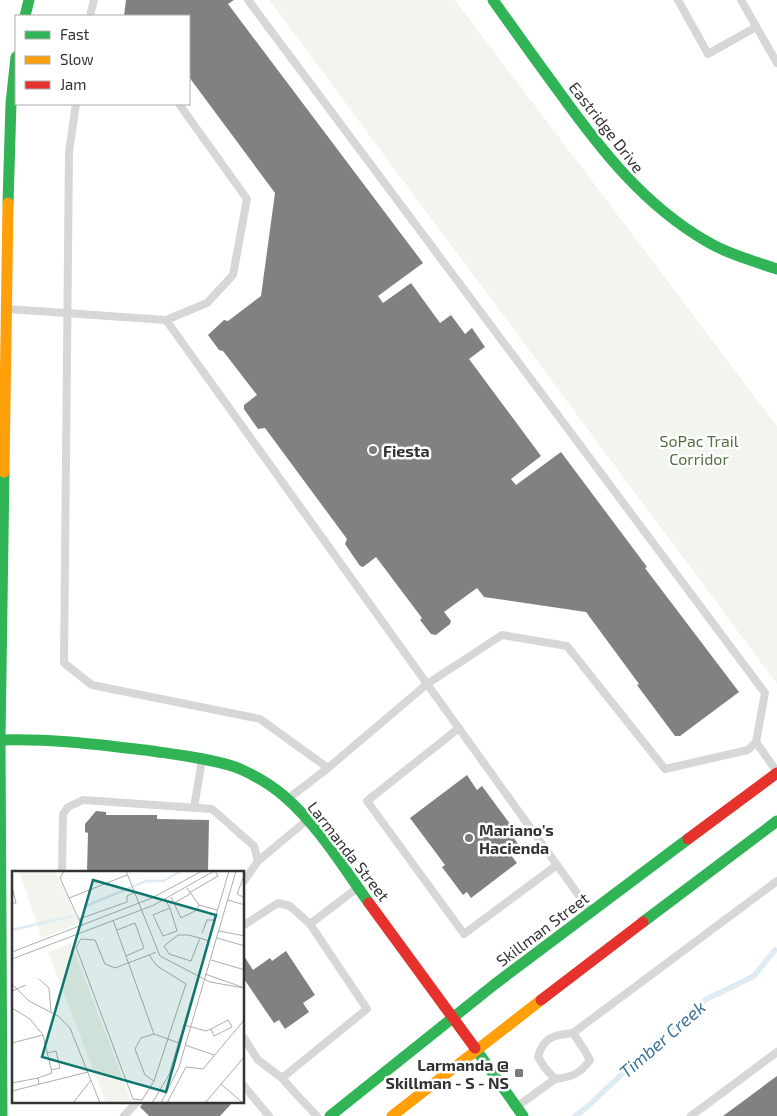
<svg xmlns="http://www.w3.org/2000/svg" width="777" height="1116" viewBox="0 0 777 1116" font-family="'Exo 2',sans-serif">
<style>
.green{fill:#f1f5ed}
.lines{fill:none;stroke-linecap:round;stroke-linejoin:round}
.stream{stroke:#ddebf3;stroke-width:5.5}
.building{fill:#818181}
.lane{stroke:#d7d7d7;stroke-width:8}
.fast{stroke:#30b455;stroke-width:11}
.slow{stroke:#ff9f0a;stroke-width:11}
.jam{stroke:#e5322d;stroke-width:11}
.poi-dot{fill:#7a7a7a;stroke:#fff;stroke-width:2}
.labels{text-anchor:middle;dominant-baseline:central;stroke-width:5;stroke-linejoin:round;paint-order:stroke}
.street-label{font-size:16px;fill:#333;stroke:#fff}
.park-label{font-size:16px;fill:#56703f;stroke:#fff}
.poi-label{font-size:16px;font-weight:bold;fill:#333;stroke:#fff;text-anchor:start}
.water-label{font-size:18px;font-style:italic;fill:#3f7597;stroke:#fff}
.inset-river{fill:none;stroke:#ddebf3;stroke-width:2.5}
.inset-road{fill:none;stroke:#adadad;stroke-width:1}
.view{fill:#0f766e;fill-opacity:0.15;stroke:#0f766e;stroke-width:2.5}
.inset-edge{fill:none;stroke:#333;stroke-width:2.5}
</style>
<rect width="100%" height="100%" fill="#fff"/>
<path class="green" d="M 269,0 L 455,0 L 777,426 L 777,684 Z"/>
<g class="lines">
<path class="stream" d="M 575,1116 L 586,1108 L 658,1040 L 705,1000 L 754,976 L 775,950"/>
</g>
<g class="building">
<path d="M 126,0 L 234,0 L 228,4 L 423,263 L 378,296 L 383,303 L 411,283 L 440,323 L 451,315 L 465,334 L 472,328 L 485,347 L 469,359 L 541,456 L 511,479 L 516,485 L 561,452 L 647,567 L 645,568 L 739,692 L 680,736 L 675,736 L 637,685 L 639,684 L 586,612 L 484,597 L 477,588 L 444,612 L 451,621 L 450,624 L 436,635 L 431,634 L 420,620 L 422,618 L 376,557 L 363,567 L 360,566 L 345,544 L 347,539 L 265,428 L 258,429 L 244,409 L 244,405 L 257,395 L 223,351 L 219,350 L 208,335 L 224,320 L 228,321 L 261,296 L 275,193 L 189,77 L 189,16 L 124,16 Z"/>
<path d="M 467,775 L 477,790 L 482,786 L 513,828 L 509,831 L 518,844 L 518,849 L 510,854 L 517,863 L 471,898 L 467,892 L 463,895 L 442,867 L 445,865 L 410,818 Z"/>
<path d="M 96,811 L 106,812 L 106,815 L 157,815 L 157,819 L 209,820 L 208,872 L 87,872 L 88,833 L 85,832 L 85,824 Z"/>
<path d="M 286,951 L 315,995 L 303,1003 L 309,1012 L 285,1029 L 279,1020 L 274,1023 L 244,979 L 244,956 L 253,970 L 270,958 L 272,961 Z"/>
<path d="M 777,1076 L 777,1116 L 723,1116 Z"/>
<path d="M 144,1102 L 233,1102 L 220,1116 L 149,1116 L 140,1107 Z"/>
</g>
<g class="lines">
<g class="lane">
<path d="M 248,0 L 765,693 L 756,742 L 748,750 L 665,769 L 567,646 L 502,635 L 427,684 L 328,768"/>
<path d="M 678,0 L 708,54 L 756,27"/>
<path d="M 741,0 L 777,63"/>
<path d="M 90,16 L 94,0"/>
<path d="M 76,104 L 69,152 L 64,663 L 92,685 L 260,719 L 328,768 L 289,798"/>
<path d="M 8,309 L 166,320 L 590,911"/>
<path d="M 166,320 L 207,303 L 233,275 L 247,199 L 179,104"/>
<path d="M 459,728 L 367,801 L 464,934 L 557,865"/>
<path d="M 756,742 L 777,772"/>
<path d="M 194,808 L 202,760"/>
<path d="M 258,861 L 306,821"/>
<path d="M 62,872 L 63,814 L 68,807 L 83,800 L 212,809 L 254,846 L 258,861 L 244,881"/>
<path d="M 310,924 L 356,889"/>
<path d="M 244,925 L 278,903 L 290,906 L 310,924 L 367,1009 L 282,1078 L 296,1094 L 317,1116"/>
<path d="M 244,1038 L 258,1060 L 282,1078"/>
<path d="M 555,1079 C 572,1077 580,1074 590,1060 L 585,1051 L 573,1033"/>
<path d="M 244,1086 L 269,1116"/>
<path d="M 518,1106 L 555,1079 L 545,1068 L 538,1057 C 543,1037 554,1035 573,1033 L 777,881"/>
<path d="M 124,1116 L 137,1102"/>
<path d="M 691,1116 L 777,1052"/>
</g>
<g class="fast">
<path d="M 493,0 C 515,31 537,62 560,93 C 601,150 644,205 706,241 C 728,254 753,261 777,269"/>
<path d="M 25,16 L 29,0"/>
<path d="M 8,203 L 11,103 L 16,57"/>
<path d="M 0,740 C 50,738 102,745 152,751 C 179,755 213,759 238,768 C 254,775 270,784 284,796 C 318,825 343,867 369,903"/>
<path d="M 643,922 L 777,821"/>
<path d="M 475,1048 L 523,1116"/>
<path d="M 2,1116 L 0,739 L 4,472"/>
<path d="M 330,1116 L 495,984 L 688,839"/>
</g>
<g class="slow">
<path d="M 4,472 L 8,203"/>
<path d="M 392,1116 L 541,1000"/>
</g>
<g class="jam">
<path d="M 688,839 L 777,773"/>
<path d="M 369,903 L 475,1048"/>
<path d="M 541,1000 L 643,922"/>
</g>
</g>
<g class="poi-dot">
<circle cx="373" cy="450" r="5"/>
<circle cx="469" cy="838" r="5"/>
<rect x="514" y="1068" width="10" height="10" rx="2.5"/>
</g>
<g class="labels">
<g class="street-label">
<text transform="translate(607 127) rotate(52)">Eastridge Drive</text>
<text transform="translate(349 851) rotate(52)">Larmanda Street</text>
<text transform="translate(542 929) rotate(-37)">Skillman Street</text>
</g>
<g class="park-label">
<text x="699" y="440">SoPac Trail<tspan x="699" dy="18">Corridor</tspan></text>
</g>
<g class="poi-label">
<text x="383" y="450">Fiesta</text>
<text x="479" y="829">Mariano's<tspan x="479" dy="18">Hacienda</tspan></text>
<text x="509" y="1064" text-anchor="end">Larmanda @<tspan x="509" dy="18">Skillman - S - NS</tspan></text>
</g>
<g class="water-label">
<text transform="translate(662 1039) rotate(-41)">Timber Creek</text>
</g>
</g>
<g transform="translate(12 871)">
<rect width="232" height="232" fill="#fff"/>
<path d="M 7,0 L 43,0 L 68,52 L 30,67 ZM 59,72 L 120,232 L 94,232 L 36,81 Z" fill="#f1f5ed"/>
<path class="inset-river" d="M 74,35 L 134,10 L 151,10 L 169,0M 0,59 L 61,45"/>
<path class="inset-road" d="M 52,0 L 48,7 L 57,27 L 115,4M 114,0 L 148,85 L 198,111 L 232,117M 233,2 L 225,23 L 233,27M 0,15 L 4,32 L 0,32M 175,17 L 187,34M 177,22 L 206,5 L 203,0M 159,26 L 169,47 L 185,39 L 187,34 L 205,39M 57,27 L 70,55M 153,28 L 158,37 L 141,44 L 151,65 L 165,60 L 158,37M 216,29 L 233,34M 162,32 L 178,23M 67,48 L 115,31 L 115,25 L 122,22M 101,49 L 142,163 L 167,172M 105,59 L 123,52 L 132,77 L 114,85M 207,60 L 233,65M 190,62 L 195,49 L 203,49M 188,67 L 179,90 L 157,83 L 152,75 L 166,64 L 176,64 L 188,67 L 197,70M 205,67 L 233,75M 0,81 L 140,27 L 190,0M 137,84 L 103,97 L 93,93 L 83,69 L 69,68 L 64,76 L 121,228 L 130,229 L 142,210M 0,88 L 142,34 L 202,0M 199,89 L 233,99M 193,103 L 230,116M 27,108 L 37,117 L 39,141M 0,113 L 17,130 L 46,145 L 58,157 L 88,232M 0,120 L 14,114M 0,137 L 18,148 L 31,164 L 0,172M 172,154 L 194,160 L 199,158 L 216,149 L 220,156 L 202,165 L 199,158M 142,163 L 129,167 L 123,178 L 133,204 L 142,210 L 174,113 L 145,95 L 137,84 L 144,81M 173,174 L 202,184M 35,182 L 44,180 L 48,197 L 39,199M 0,212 L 26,207M 27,213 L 26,207 L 40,202 L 31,164M 209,213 L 231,232M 0,220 L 76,201M 61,232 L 79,209M 140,232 L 157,204 L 217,0M 149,232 L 167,196 L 224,0M 155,232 L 174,196 L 191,198 L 233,148M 193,232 L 233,185"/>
<path class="view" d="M 81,9 L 204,44 L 154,221 L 30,186 Z"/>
<rect width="232" height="232" class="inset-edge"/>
</g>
<rect x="15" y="15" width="175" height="90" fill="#ffffff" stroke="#adadad"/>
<rect x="25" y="31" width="25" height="8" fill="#30b455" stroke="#adadad"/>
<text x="60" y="40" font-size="15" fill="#333333">Fast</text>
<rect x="25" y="56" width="25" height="8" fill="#ff9f0a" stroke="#adadad"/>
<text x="60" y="65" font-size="15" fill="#333333">Slow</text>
<rect x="25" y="81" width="25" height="8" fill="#e5322d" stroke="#adadad"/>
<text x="60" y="90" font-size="15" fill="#333333">Jam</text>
</svg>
